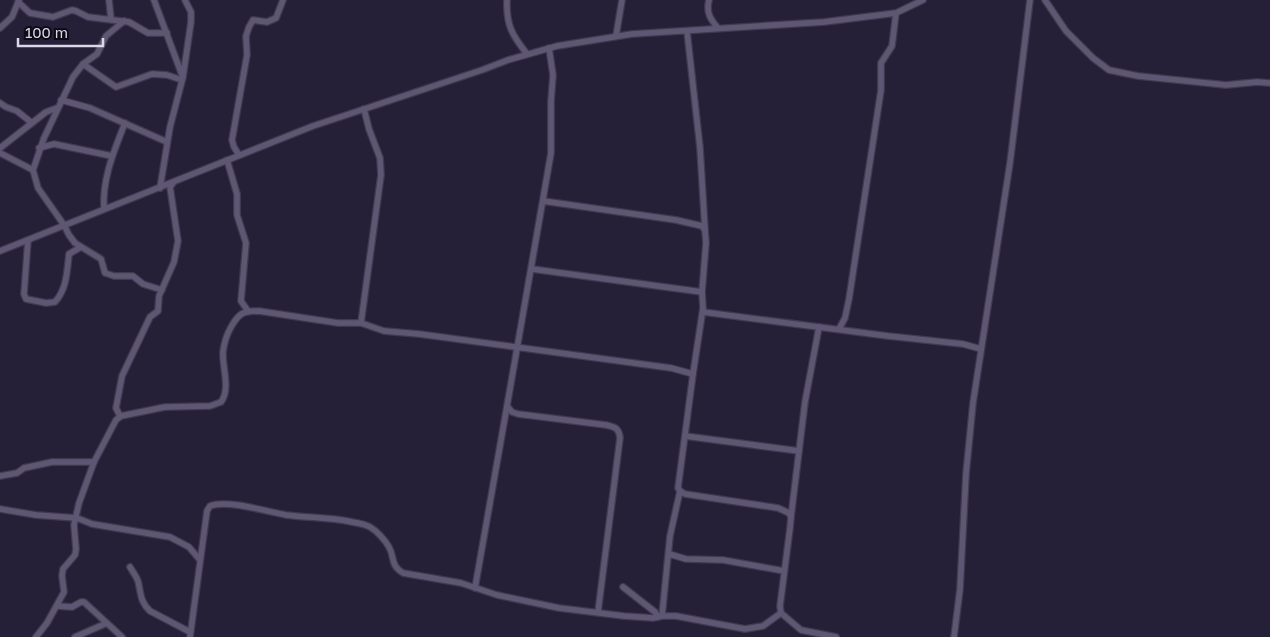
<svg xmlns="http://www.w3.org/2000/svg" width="1270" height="637" viewBox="0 0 1270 637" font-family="'Golos Text',sans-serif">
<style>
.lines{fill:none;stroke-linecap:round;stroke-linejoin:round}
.minor-casing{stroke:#403a4e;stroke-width:8}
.minor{stroke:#5e5774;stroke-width:5.5}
</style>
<rect width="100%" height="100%" fill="#261f38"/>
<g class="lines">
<defs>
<g id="minor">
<path d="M 109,0 L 111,19"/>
<path d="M 154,0 L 182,75"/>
<path d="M 507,0 C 506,25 512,35 527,54"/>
<path d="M 709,0 C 706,12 710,19 718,28"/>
<path d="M 1045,0 L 1066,31 L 1093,58 L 1109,70 L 1138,76 L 1226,85 L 1257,82 L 1270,83"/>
<path d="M 18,2 L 30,13 L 53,17 L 72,10 L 76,11 L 88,17 L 129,22 L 148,33 L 167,33"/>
<path d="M 124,21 L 106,36 L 97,54 L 83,64 L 73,77 L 44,138 L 33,170 L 38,188 L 64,225 L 69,235 L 75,243 L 101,259 L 105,273 L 114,276 L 133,276 L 143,284 L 162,290"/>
<path d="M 0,28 L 12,17 L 19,0"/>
<path d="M 687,31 L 700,148 L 705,230"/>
<path d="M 616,36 L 622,0"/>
<path d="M 549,48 L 553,75 L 551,101 L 551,153 L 507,406 L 512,412 L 518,414 L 606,425 C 615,427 619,428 620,438 L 598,612"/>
<path d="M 83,64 L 116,87 L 152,74 L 167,75 L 182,80"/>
<path d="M 61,100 L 90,108 L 167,142"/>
<path d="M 0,103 L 6,107 L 17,111 L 32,123"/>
<path d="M 0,148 L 46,112 L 57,108"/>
<path d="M 39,148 L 54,144 L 112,156"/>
<path d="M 0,153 L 33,170"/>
<path d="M 239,155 L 234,147 L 232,140 L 247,55 L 246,36 L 249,27 L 253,20 L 267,22 L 276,18 L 283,0"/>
<path d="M 227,160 L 237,194 L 237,215 L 246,243 L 241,301 L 248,311"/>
<path d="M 160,188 L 170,127 L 183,77 L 191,22 L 191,12 L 185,0"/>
<path d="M 543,201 L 676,220 L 702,226 L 705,230 L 706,243 L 702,292 L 703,308 L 693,374 L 678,488 L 680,491 L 685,494 L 778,508 L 789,513 L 791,517 L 790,528 L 780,606 L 781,613 L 801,630 L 836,637"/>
<path d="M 104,209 C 102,179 114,151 125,123"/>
<path d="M 28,240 L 24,294 L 26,299 L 46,303 L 55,302 C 67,289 67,271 69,254 L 81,247"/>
<path d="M 0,251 L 313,126 L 482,70 L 508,60 L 557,46 L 632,34 L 824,22 L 896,13 L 923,0"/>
<path d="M 532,269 L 702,292"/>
<path d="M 703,312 L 888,336 L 963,344 L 981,349"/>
<path d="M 361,323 L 381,175 L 380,158 L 369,129 L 364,109"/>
<path d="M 839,329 L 845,318 L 849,299 L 881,90 L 881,63 L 892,46 L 896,13"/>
<path d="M 120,416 L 116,408 L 122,376 L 150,317 L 158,311 L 159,296 L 174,262 L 178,241 L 170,187 L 173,183"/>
<path d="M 685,436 L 799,451"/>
<path d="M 0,476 L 17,473 L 24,468 L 52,462 L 94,462"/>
<path d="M 0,509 L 36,515 L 77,518 L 92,524 L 170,537 L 189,547 L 200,560"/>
<path d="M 791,517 L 805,402 L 819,327"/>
<path d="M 669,554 L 686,559 L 723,560 L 784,571"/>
<path d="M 130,567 C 133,572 136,576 138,581 C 141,593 140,602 150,611 L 190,632"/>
<path d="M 623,587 L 655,612 L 658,617"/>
<path d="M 475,588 L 507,406"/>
<path d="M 57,606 L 72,607 L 81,602 L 84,602 L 122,637"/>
<path d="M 662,616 L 670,536 L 680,491"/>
<path d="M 36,637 L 47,623 L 64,592 L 62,576 L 63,569 L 75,555 L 76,549 L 74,525 L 79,503 L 94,462 L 116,420 L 121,416 L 165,407 L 210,406 L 221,402 C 231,389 222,367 223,352 C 224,344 227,334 231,327 C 239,313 243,311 259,311 L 338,323 L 361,323 L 384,331 L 419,334 L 671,368 L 693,374"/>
<path d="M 75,637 L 107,623"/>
<path d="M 190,637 L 207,511 L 210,506 C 227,499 268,512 286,515 C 308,518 330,517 352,522 C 358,523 365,524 370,527 C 377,531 385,540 389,547 C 395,558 390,565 403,573 L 461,583 L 497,595 L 559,608 L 624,616 L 653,618 L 662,616 L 676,616 L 745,629 L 763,626 L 781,613"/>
<path d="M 954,637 L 960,589 L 966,474 L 973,403 L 1010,163 L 1030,0"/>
</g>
</defs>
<use href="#minor" class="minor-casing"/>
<use href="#minor" class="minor"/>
</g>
<path d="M18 38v8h85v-8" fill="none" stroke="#dbd7e8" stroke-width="2.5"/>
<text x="25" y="38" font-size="15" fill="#dbd7e8" stroke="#0e0b16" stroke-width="4" paint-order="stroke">100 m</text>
</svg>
